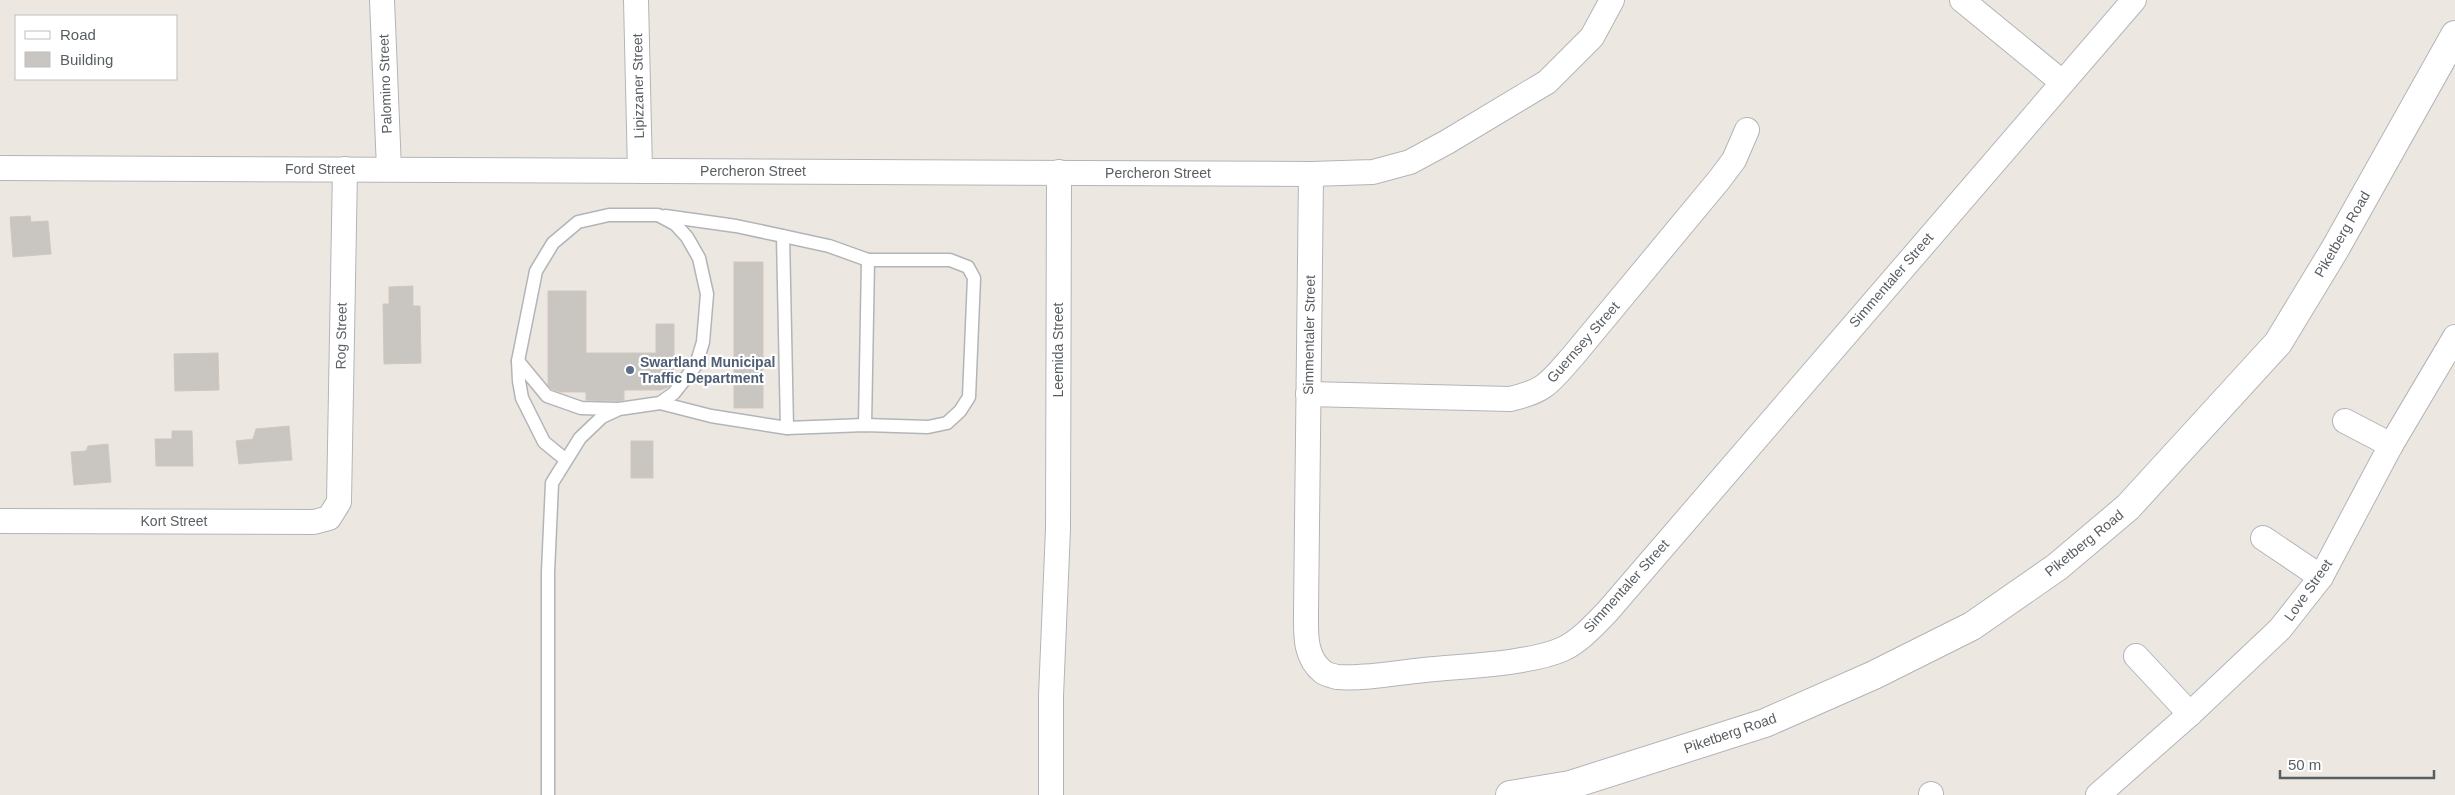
<svg xmlns="http://www.w3.org/2000/svg" width="2455" height="795" viewBox="0 0 2455 795" font-family="Arial,sans-serif">
<style>
.building{fill:#c9c5c0;stroke:#d1c8bf}
.lines{fill:none;stroke-linecap:round;stroke-linejoin:round}
.service-casing{stroke:#b2b5b8;stroke-width:15}
.minor-casing{stroke:#b2b5b8;stroke-width:26}
.tertiary-casing{stroke:#b2b5b8;stroke-width:30}
.service{stroke:#fff;stroke-width:12}
.minor{stroke:#fff;stroke-width:24}
.tertiary{stroke:#fff;stroke-width:28}
.service-dot{fill:#5c6f8a;stroke:#fff;stroke-width:2}
.labels{text-anchor:middle;dominant-baseline:central;stroke-width:4.5;stroke-linejoin:round;paint-order:stroke}
.street-label{font-size:14px;fill:#595e62;stroke:#fff}
.service-label{font-size:14px;font-weight:bold;fill:#4e5e75;stroke:#fff;text-anchor:start}
</style>
<rect width="100%" height="100%" fill="#ece8e1"/>
<g class="building">
<path d="M 30,216 L 31,222 L 48,221 L 51,254 L 13,257 L 10,217 Z"/>
<rect x="734" y="262" width="29" height="146"/>
<path d="M 413,286 L 413,306 L 420,306 L 421,363 L 384,364 L 383,304 L 389,304 L 389,287 Z"/>
<path d="M 548,291 L 586,291 L 586,353 L 656,353 L 656,324 L 674,324 L 674,380 L 668,387 L 661,390 L 624,390 L 624,400 L 618,401 L 586,400 L 586,392 L 560,392 L 552,389 L 548,385 Z"/>
<path d="M 218,353 L 219,390 L 175,391 L 174,354 Z"/>
<path d="M 289,426 L 292,460 L 239,464 L 236,441 L 253,439 L 256,429 Z"/>
<path d="M 172,431 L 192,431 L 193,466 L 156,466 L 155,439 L 172,439 Z"/>
<rect x="631" y="441" width="22" height="37"/>
<path d="M 108,444 L 111,482 L 74,485 L 71,452 L 86,451 L 88,446 Z"/>
</g>
<g class="lines">
<defs>
<g id="service">
<path d="M 783,236 L 787,428"/>
<path d="M 518,361 L 547,396 L 581,408 L 617,409"/>
<path d="M 660,403 L 711,416 L 787,428 L 865,425 L 928,427 L 947,423 L 960,411 L 969,397 L 974,278 L 968,267 L 950,260 L 868,260 L 829,246 L 783,236 L 736,226 L 665,216"/>
<path d="M 865,425 L 868,260"/>
<path d="M 548,795 L 548,572 L 552,483 L 580,438 L 602,417 L 619,409 L 660,403 L 674,393 L 696,365 L 703,342 L 707,294 L 699,258 L 687,237 L 675,224 L 658,215 L 609,215 L 578,222 L 553,243 L 536,271 L 518,361 L 519,381 L 522,398 L 544,442 L 566,460"/>
</g>
<g id="minor">
<path d="M 382,0 L 389,169"/>
<path d="M 636,0 L 640,171"/>
<path d="M 1962,0 L 2062,82"/>
<path d="M 0,168 L 1311,174 L 1373,172 L 1410,162 L 1447,142 L 1547,82 L 1592,37 L 1612,0"/>
<path d="M 1311,174 L 1306,612 C 1306,633 1304,657 1323,672 C 1326,674 1333,676 1337,677 C 1365,679 1396,673 1424,670 C 1462,666 1530,664 1563,649 C 1580,641 1594,625 1607,612 L 2134,0"/>
<path d="M 1308,394 L 1510,399 C 1546,391 1550,382 1573,356 L 1719,180 L 1734,160 L 1747,130"/>
<path d="M 2345,421 L 2391,445"/>
<path d="M 0,521 L 314,522 L 329,518 L 339,502 L 345,169"/>
<path d="M 2263,538 L 2321,577"/>
<path d="M 2136,656 L 2190,714"/>
<path d="M 1931,794 L 1931,795"/>
<path d="M 1051,795 L 1051,696 L 1058,529 L 1059,172"/>
<path d="M 2098,795 L 2190,714 L 2280,629 L 2321,577 L 2391,445 L 2455,337"/>
</g>
<path id="tertiary" d="M 1510,795 L 1570,785 L 1765,723 L 1874,675 L 1972,626 L 2057,567 L 2128,507 L 2278,343 L 2335,249 L 2455,35"/>
</defs>
<use href="#service" class="service-casing"/>
<use href="#minor" class="minor-casing"/>
<use href="#tertiary" class="tertiary-casing"/>
<use href="#service" class="service"/>
<use href="#minor" class="minor"/>
<use href="#tertiary" class="tertiary"/>
</g>
<circle class="service-dot" cx="630" cy="370" r="5"/>
<g class="labels">
<g class="street-label">
<text transform="translate(385 84) rotate(-92)">Palomino Street</text>
<text transform="translate(638 86) rotate(-91)">Lipizzaner Street</text>
<text x="320" y="169">Ford Street</text>
<text x="753" y="171">Percheron Street</text>
<text x="1158" y="173">Percheron Street</text>
<text transform="translate(2342 234) rotate(-60)">Piketberg Road</text>
<text transform="translate(1891 280) rotate(-49)">Simmentaler Street</text>
<text transform="translate(1309 335) rotate(-89)">Simmentaler Street</text>
<text transform="translate(341 336) rotate(-89)">Rog Street</text>
<text transform="translate(1583 342) rotate(-49)">Guernsey Street</text>
<text transform="translate(1058 350) rotate(-90)">Leemida Street</text>
<text x="174" y="521">Kort Street</text>
<text transform="translate(2084 543) rotate(-39)">Piketberg Road</text>
<text transform="translate(1626 586) rotate(-48)">Simmentaler Street</text>
<text transform="translate(2308 590) rotate(-55)">Love Street</text>
<text transform="translate(1730 733) rotate(-19)">Piketberg Road</text>
</g>
<g class="service-label">
<text x="640" y="362">Swartland Municipal<tspan x="640" dy="16">Traffic Department</tspan></text>
</g>
</g>
<rect x="15" y="15" width="162" height="65" fill="#ffffff" stroke="#bdbfc0"/>
<rect x="25" y="31" width="25" height="8" fill="#ffffff" stroke="#bdbfc0"/>
<text x="60" y="40" font-size="15" fill="#595e62">Road</text>
<rect x="25" y="52" width="25" height="15" fill="#c9c5c0" stroke="#bdbfc0"/>
<text x="60" y="65" font-size="15" fill="#595e62">Building</text>
<path d="M2280 770v8h154v-8" fill="none" stroke="#595e62" stroke-width="2.5"/>
<text x="2288" y="770" font-size="15" fill="#595e62" stroke="#ffffff" stroke-width="4" paint-order="stroke">50 m</text>
</svg>
